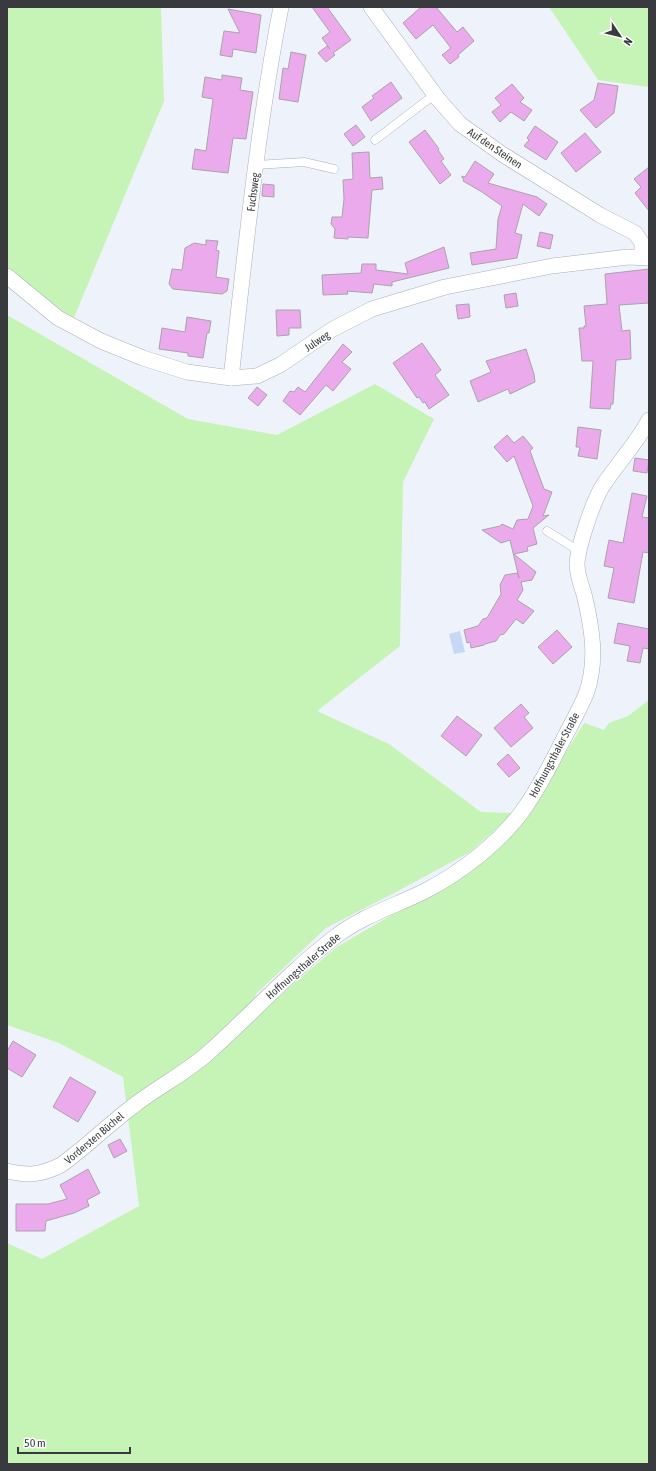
<svg xmlns="http://www.w3.org/2000/svg" width="656" height="1471" viewBox="0 0 656 1471" font-family="'Asap Condensed',sans-serif">
<style>
.green{fill:#c6f4b6}
.water{fill:#c6d8f6}
.building{fill:#eaaaeb;stroke:#aaa3aa}
.lines{fill:none;stroke-linecap:round;stroke-linejoin:round}
.lane-casing{stroke:#abafb7;stroke-width:9}
.street-casing{stroke:#abafb7;stroke-width:16}
.lane{stroke:#fff;stroke-width:8}
.street{stroke:#fff;stroke-width:15}
.labels{text-anchor:middle;dominant-baseline:central;stroke-width:3;stroke-linejoin:round;paint-order:stroke}
.street-label{font-size:11px;fill:#383a3e;stroke:#fff}
</style>
<rect width="100%" height="100%" fill="#eef2fb"/>
<g class="green">
<path d="M 7,7 L 161,7 L 164,101 L 73,320 L 36,293 L 7,268 Z"/>
<path d="M 549,7 L 649,7 L 649,87 L 598,80 Z"/>
<path d="M 7,315 L 188,419 L 277,435 L 375,384 L 434,419 L 403,482 L 400,646 L 317,711 L 389,744 L 481,812 L 514,813 L 470,852 L 398,891 L 326,928 L 256,994 L 249,1021 L 337,947 L 395,913 L 458,880 L 520,827 L 584,723 L 604,730 L 609,723 L 628,716 L 649,700 L 649,1464 L 7,1464 L 7,1243 L 42,1259 L 139,1206 L 123,1077 L 59,1043 L 7,1025 Z"/>
</g>
<path class="water" d="M 460,631 L 465,652 L 454,654 L 449,634 Z"/>
<g class="building">
<path d="M 312,7 L 327,7 L 351,40 L 333,53 L 335,55 L 326,62 L 318,53 L 327,46 L 330,49 L 322,38 L 330,32 Z"/>
<path d="M 421,7 L 436,7 L 457,32 L 463,27 L 474,41 L 458,55 L 459,57 L 450,64 L 442,55 L 451,48 L 433,25 L 416,39 L 403,23 Z"/>
<path d="M 228,9 L 261,15 L 256,53 L 233,49 L 232,57 L 220,55 L 224,31 L 240,33 Z"/>
<path d="M 291,52 L 306,55 L 298,102 L 279,99 L 283,68 L 288,69 Z"/>
<path d="M 222,75 L 242,78 L 240,90 L 253,92 L 246,139 L 233,138 L 228,173 L 192,169 L 195,149 L 206,151 L 213,99 L 202,97 L 205,77 L 222,80 Z"/>
<path d="M 391,82 L 402,98 L 371,121 L 362,107 L 374,98 L 372,96 Z"/>
<path d="M 598,83 L 618,86 L 614,113 L 596,128 L 580,110 L 594,100 Z"/>
<path d="M 512,84 L 524,98 L 520,102 L 532,110 L 524,121 L 511,112 L 500,122 L 492,112 L 501,105 L 495,98 Z"/>
<path d="M 356,125 L 365,137 L 353,146 L 344,134 Z"/>
<path d="M 535,126 L 558,142 L 546,160 L 524,146 L 529,140 L 527,138 Z"/>
<path d="M 425,130 L 439,149 L 438,150 L 444,159 L 441,161 L 451,175 L 440,184 L 409,142 Z"/>
<path d="M 585,133 L 601,152 L 576,172 L 561,153 Z"/>
<path d="M 369,152 L 370,178 L 382,177 L 383,189 L 372,190 L 368,238 L 348,237 L 348,239 L 334,238 L 335,229 L 331,224 L 332,217 L 342,217 L 344,199 L 343,180 L 353,179 L 352,153 Z"/>
<path d="M 475,161 L 494,174 L 488,183 L 537,197 L 547,204 L 539,216 L 523,204 L 515,233 L 522,235 L 517,258 L 472,265 L 470,253 L 496,249 L 498,219 L 502,206 L 482,192 L 463,181 L 464,179 L 462,178 L 462,176 L 465,177 Z"/>
<path d="M 649,167 L 649,211 L 635,193 L 641,187 L 634,179 Z"/>
<path d="M 263,184 L 274,185 L 274,197 L 262,196 Z"/>
<path d="M 540,232 L 553,235 L 550,249 L 537,246 Z"/>
<path d="M 206,240 L 218,241 L 216,250 L 219,251 L 216,277 L 229,279 L 227,291 L 222,294 L 173,289 L 169,284 L 172,269 L 182,270 L 185,248 L 194,243 L 206,245 Z"/>
<path d="M 444,247 L 449,268 L 392,282 L 392,286 L 374,284 L 372,293 L 347,291 L 348,294 L 323,295 L 322,275 L 361,273 L 362,264 L 376,264 L 376,270 L 408,274 L 405,263 Z"/>
<path d="M 649,269 L 649,303 L 619,305 L 622,331 L 630,330 L 631,359 L 616,360 L 613,404 L 611,404 L 610,409 L 590,408 L 593,361 L 582,361 L 579,328 L 584,328 L 584,326 L 586,326 L 584,306 L 607,304 L 605,274 Z"/>
<path d="M 516,293 L 518,306 L 506,308 L 504,295 Z"/>
<path d="M 469,304 L 470,317 L 458,319 L 456,305 Z"/>
<path d="M 276,310 L 300,310 L 301,328 L 289,328 L 289,335 L 277,336 Z"/>
<path d="M 187,317 L 211,321 L 209,333 L 207,333 L 203,358 L 188,356 L 188,353 L 159,349 L 162,328 L 185,332 Z"/>
<path d="M 422,343 L 441,370 L 435,375 L 449,395 L 429,409 L 425,402 L 423,403 L 419,397 L 417,398 L 393,363 Z"/>
<path d="M 343,344 L 352,352 L 342,362 L 351,369 L 333,391 L 326,385 L 300,415 L 283,401 L 290,391 L 294,392 L 298,387 L 305,392 Z"/>
<path d="M 526,349 L 534,374 L 535,382 L 510,394 L 508,389 L 478,402 L 470,381 L 491,372 L 486,361 Z"/>
<path d="M 257,387 L 267,395 L 258,406 L 248,398 Z"/>
<path d="M 578,427 L 601,430 L 597,459 L 578,456 L 580,447 L 576,447 Z"/>
<path d="M 507,435 L 514,443 L 523,436 L 533,448 L 530,451 L 544,489 L 552,492 L 543,516 L 549,515 L 533,528 L 537,544 L 527,547 L 528,551 L 514,554 L 536,572 L 532,580 L 521,582 L 523,590 L 517,600 L 534,611 L 523,624 L 516,619 L 504,634 L 500,635 L 496,641 L 485,644 L 484,645 L 471,648 L 470,642 L 467,643 L 464,630 L 478,626 L 483,619 L 487,618 L 501,594 L 500,585 L 505,575 L 517,573 L 519,578 L 510,540 L 501,543 L 482,530 L 500,526 L 502,524 L 513,529 L 517,520 L 528,519 L 533,506 L 514,456 L 507,462 L 494,447 Z"/>
<path d="M 635,458 L 649,460 L 647,473 L 633,471 Z"/>
<path d="M 632,493 L 647,496 L 642,517 L 649,518 L 649,553 L 643,552 L 634,603 L 608,598 L 614,568 L 604,566 L 609,540 L 623,543 Z"/>
<path d="M 618,623 L 649,629 L 649,649 L 643,648 L 640,663 L 627,661 L 630,646 L 614,643 Z"/>
<path d="M 557,630 L 572,647 L 553,664 L 538,647 Z"/>
<path d="M 521,704 L 529,713 L 524,717 L 533,728 L 511,747 L 494,728 Z"/>
<path d="M 457,716 L 482,735 L 466,756 L 441,736 Z"/>
<path d="M 508,754 L 520,768 L 509,777 L 497,764 Z"/>
<path d="M 13,1041 L 36,1055 L 22,1077 L 7,1068 L 7,1051 Z"/>
<path d="M 70,1077 L 96,1092 L 78,1122 L 53,1107 Z"/>
<path d="M 120,1139 L 127,1151 L 114,1158 L 108,1145 Z"/>
<path d="M 88,1169 L 100,1193 L 87,1200 L 89,1206 L 74,1213 L 46,1221 L 45,1231 L 16,1231 L 16,1204 L 48,1204 L 67,1199 L 60,1185 Z"/>
</g>
<g class="lines">
<defs>
<g id="lane">
<path d="M 375,140 L 434,95"/>
<path d="M 256,165 L 304,162 L 334,169"/>
<path d="M 547,531 L 579,551"/>
</g>
<g id="street">
<path d="M 371,7 L 438,99 L 460,124 L 502,154 L 600,215 L 635,233 L 642,243 L 642,257"/>
<path d="M 7,276 L 58,318 L 101,341 L 143,358 L 187,372 L 231,378 L 257,376 L 280,365 L 333,329 L 372,309 L 445,287 L 552,266 L 628,257 L 649,258"/>
<path d="M 231,378 C 245,255 257,129 281,7"/>
<path d="M 7,1171 C 28,1176 41,1175 61,1165 C 86,1147 108,1125 132,1107 C 156,1088 184,1074 207,1054 C 250,1016 289,972 335,937 C 362,916 395,906 425,891 C 462,872 503,840 526,806 C 539,787 550,766 561,744 C 569,728 579,711 586,694 C 598,661 592,627 584,594 C 581,585 577,574 577,564 C 578,546 593,502 602,487 C 617,464 636,444 649,420"/>
</g>
</defs>
<use href="#lane" class="lane-casing"/>
<use href="#street" class="street-casing"/>
<use href="#lane" class="lane"/>
<use href="#street" class="street"/>
</g>
<g class="labels">
<g class="street-label">
<text transform="translate(495 148) rotate(34)">Auf den Steinen</text>
<text transform="translate(253 192) rotate(-83)">Fuchsweg</text>
<text transform="translate(317 341) rotate(-34)">Julweg</text>
<text transform="translate(554 755) rotate(-62)">Hoffnungsthaler Straße</text>
<text transform="translate(303 966) rotate(-41)">Hoffnungsthaler Straße</text>
<text transform="translate(94 1138) rotate(-40)">Vordersten Büchel</text>
</g>
</g>
<rect width="656" height="1471" fill="none" stroke="#383a3e" stroke-width="16"/>
<g transform="translate(620 36) rotate(125)" stroke="#ffffff" stroke-width="3" paint-order="stroke">
<path d="M0-3L7 15L0 10L-7 15Z" fill="#383a3e"/>
<text y="-6" font-size="11" font-weight="bold" text-anchor="middle" fill="#383a3e">N</text>
</g>
<path d="M18 1447v6h112v-6" fill="none" stroke="#383a3e" stroke-width="2"/>
<text x="24" y="1447" font-size="12" fill="#383a3e" stroke="#ffffff" stroke-width="3" paint-order="stroke">50 m</text>
</svg>
